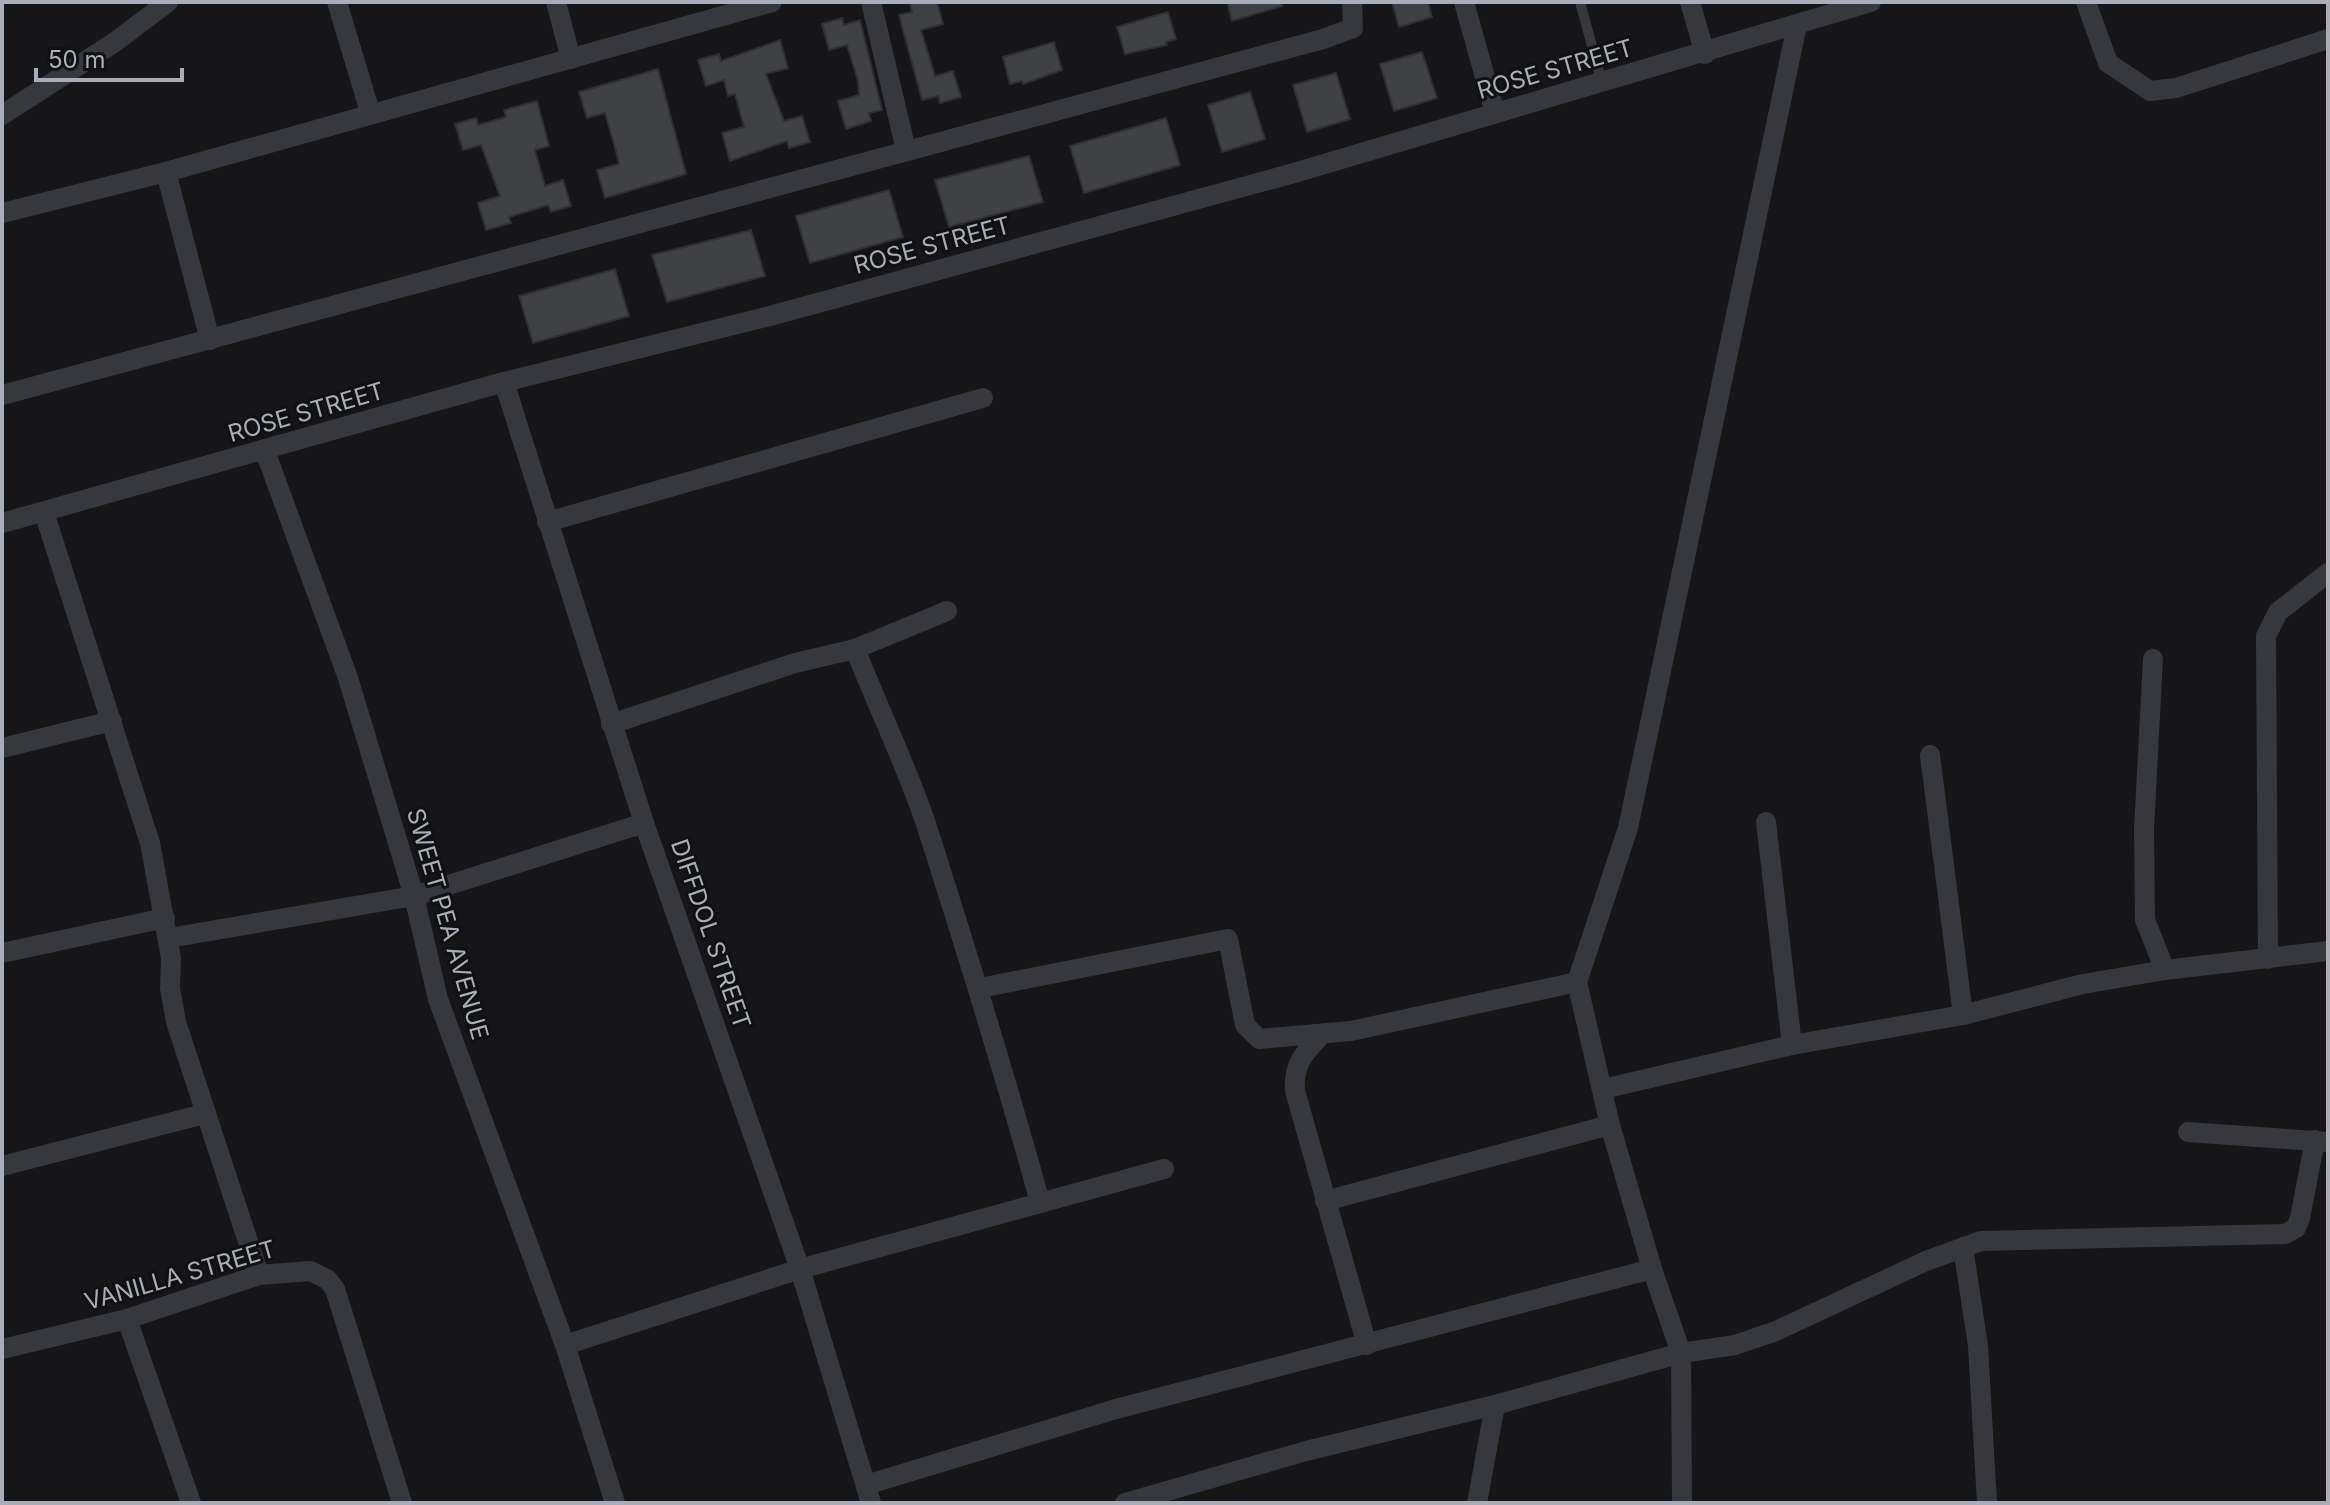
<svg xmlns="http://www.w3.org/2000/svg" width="2330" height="1505" viewBox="0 0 2330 1505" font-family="Inter,sans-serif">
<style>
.building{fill:#404145;stroke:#303034;stroke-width:2}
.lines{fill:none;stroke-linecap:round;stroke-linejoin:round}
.lane{stroke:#37383d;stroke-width:10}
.street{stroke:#37383d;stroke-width:20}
.labels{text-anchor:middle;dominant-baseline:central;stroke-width:6;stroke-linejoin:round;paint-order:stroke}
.street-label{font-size:24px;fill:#a8adb8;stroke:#111113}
</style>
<rect width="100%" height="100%" fill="#161618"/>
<g class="building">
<path d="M 910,2 L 937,2 L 943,24 L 921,30 L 935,76 L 953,71 L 961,97 L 940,103 L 938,96 L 922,100 L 899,15 L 912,12 Z"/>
<path d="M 1227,2 L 1281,2 L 1282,6 L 1232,21 Z"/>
<path d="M 1392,2 L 1428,2 L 1432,17 L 1399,27 Z"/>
<path d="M 1168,12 L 1176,39 L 1166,42 L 1167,45 L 1125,54 L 1117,27 Z"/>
<path d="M 842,18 L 844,25 L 860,20 L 882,110 L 869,113 L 871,121 L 846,129 L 838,101 L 859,95 L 858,81 L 847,45 L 829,50 L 822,24 Z"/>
<path d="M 780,40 L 788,68 L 766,74 L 784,121 L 802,116 L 810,142 L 789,148 L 787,141 L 730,161 L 722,133 L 744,127 L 735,94 L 728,96 L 724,80 L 706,86 L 698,60 L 719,54 L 721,61 Z"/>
<path d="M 1054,42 L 1062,70 L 1023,84 L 1022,81 L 1010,84 L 1003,57 Z"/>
<path d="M 1422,52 L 1437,98 L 1394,111 L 1380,64 Z"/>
<path d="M 658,69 L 686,174 L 605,198 L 597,170 L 619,164 L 616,151 L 605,113 L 587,118 L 579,92 Z"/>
<path d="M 1336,73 L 1350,119 L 1307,132 L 1293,85 Z"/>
<path d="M 1250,92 L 1265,139 L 1222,152 L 1208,105 Z"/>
<path d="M 537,101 L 549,146 L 535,150 L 545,186 L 563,180 L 571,206 L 551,212 L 548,205 L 509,217 L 511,223 L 486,230 L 478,203 L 500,196 L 481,145 L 463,150 L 455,124 L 476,118 L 478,125 L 506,117 L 504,110 Z"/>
<path d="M 1166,118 L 1180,165 L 1084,193 L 1070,146 Z"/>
<path d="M 1029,156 L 1043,202 L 949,227 L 935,180 Z"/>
<path d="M 889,190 L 903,237 L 810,263 L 796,216 Z"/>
<path d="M 751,230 L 765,276 L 667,302 L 652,255 Z"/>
<path d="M 615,269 L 629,316 L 533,343 L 519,296 Z"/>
</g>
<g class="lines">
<path class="lane" d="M 1580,2 L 1602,83"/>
<g class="street">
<path d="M 337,2 L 370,112"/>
<path d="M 556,2 L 571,59"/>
<path d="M 871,2 L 906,150"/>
<path d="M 1464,2 L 1495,113"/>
<path d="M 1690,2 L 1705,54"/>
<path d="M 2086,2 L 2108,63 L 2150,91 L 2176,88 L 2328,39"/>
<path d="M 2,115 L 115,42 L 168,2"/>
<path d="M 166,172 L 210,340"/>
<path d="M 2,213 L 166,172 L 772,2"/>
<path d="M 504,382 L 644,823 L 800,1269 L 871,1503"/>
<path d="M 2,395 L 1323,39 L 1353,28 L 1352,2"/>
<path d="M 265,451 L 348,678 L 414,896 L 438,999 L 565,1345 L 615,1503"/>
<path d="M 44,512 L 150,843 L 171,958 L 170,988 L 176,1022 L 259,1275"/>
<path d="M 547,522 L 983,398"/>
<path d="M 2,523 L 504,382 L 770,316 L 1294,173 L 1871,2"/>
<path d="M 855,649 C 878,707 906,765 926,824 C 966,949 1005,1075 1040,1202"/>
<path d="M 2153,659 L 2144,829 L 2145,920 L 2165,970"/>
<path d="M 611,724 L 795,663 L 855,649 L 947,611"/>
<path d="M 2,748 L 112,721"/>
<path d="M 1930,755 L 1963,1015"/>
<path d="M 1766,822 L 1792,1045"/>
<path d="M 169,938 L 414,896 L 644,823"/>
<path d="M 2,953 L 165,918"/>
<path d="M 2268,959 L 2266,636 L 2278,612 L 2328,573"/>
<path d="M 980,988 L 1228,939 L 1245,1025 L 1259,1039 L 1351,1031 L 1577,982"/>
<path d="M 1321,1035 C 1304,1053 1293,1064 1295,1091 L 1367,1345"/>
<path d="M 1603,1089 L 1792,1045 L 1963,1015 L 2083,984 L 2165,970 L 2328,951"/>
<path d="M 2188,1132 L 2328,1142"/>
<path d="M 2,1166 L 204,1114"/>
<path d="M 1325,1201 L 1610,1125"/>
<path d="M 1963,1247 L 1978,1346 L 1987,1503"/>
<path d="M 127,1319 L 191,1503"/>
<path d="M 565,1345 L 800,1269 L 1164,1169"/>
<path d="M 2,1349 L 127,1319 L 259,1275 L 310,1271 L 327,1279 L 335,1289 L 402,1503"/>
<path d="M 866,1485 L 1116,1409 L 1652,1269"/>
<path d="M 1125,1503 L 1306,1451 L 1495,1405 L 1681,1353 L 1735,1345 L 1776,1331 L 1926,1261 L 1981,1241 L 2285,1234 L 2296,1228 L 2300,1218 L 2315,1140"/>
<path d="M 1477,1503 L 1495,1405"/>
<path d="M 1682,1503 L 1681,1353 L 1652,1269 L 1610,1125 L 1577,982 L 1628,828 L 1797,25"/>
</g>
</g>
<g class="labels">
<g class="street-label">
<text transform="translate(1555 69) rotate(-16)">ROSE STREET</text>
<text transform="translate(932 245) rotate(-15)">ROSE STREET</text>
<text transform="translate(306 412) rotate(-16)">ROSE STREET</text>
<text transform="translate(448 924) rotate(74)">SWEET PEA AVENUE</text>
<text transform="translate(711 934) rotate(71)">DIFFDOL STREET</text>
<text transform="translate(180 1275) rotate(-16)">VANILLA STREET</text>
</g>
</g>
<rect width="2330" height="1505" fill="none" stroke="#a8adb8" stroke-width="8"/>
<path d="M36 68v12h146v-12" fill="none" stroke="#a8adb8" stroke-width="4"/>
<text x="48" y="68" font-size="24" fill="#a8adb8" stroke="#111113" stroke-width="6" paint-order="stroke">50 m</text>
</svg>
